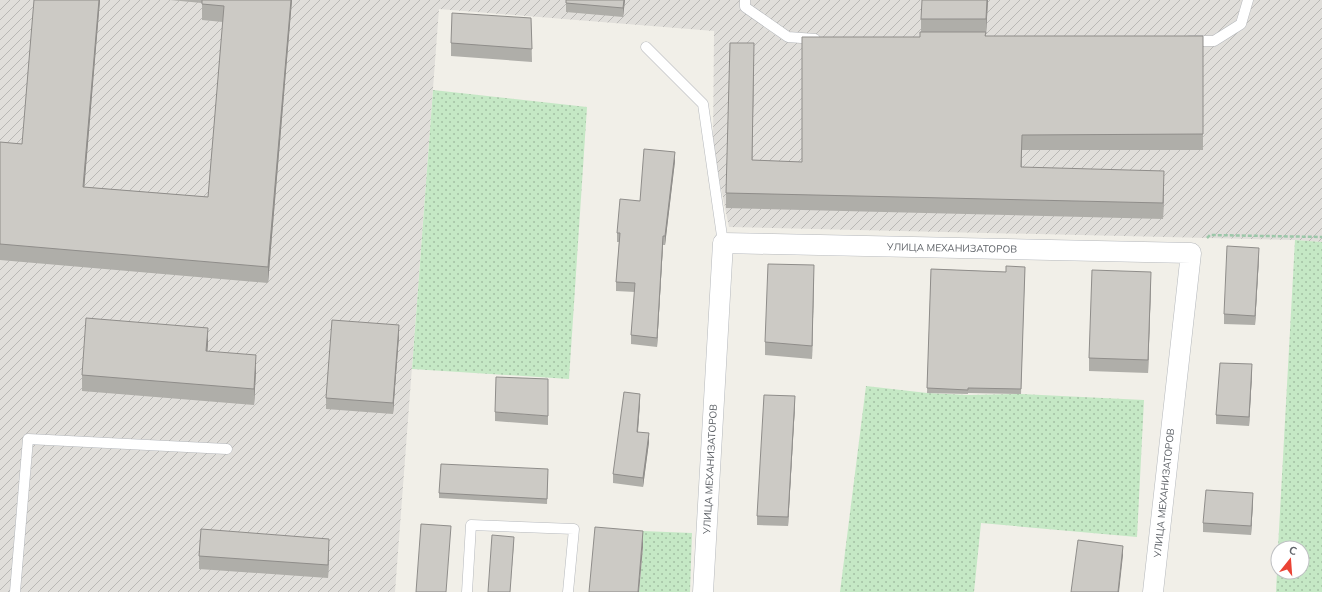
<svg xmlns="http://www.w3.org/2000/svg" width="1322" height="592" viewBox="0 0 1322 592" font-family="Mulish,sans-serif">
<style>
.industrial{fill:url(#industrial-furrows)}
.garden{fill:url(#garden-dots)}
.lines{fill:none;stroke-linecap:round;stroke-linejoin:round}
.service-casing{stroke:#b5b8bc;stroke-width:11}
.minor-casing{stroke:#b5b8bc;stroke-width:21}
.path{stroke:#9cc7a9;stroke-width:2.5;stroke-dasharray:4 2;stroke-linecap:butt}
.service{stroke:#fff;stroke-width:10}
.minor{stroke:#fff;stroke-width:20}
.wall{fill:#afaea9}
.shaded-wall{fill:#8f8d8a}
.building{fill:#cccac5;stroke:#8f8d8a}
.labels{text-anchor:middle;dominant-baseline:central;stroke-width:4;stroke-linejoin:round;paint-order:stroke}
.street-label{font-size:10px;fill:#5f6368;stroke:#fff}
</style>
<defs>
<pattern id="industrial-furrows" width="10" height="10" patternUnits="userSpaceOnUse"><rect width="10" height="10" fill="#e0deda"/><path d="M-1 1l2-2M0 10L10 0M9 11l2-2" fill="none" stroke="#b9b8b5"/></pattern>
<pattern id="garden-dots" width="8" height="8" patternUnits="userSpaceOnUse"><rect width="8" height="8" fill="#c5e8c5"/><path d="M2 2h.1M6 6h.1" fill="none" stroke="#a3c0a4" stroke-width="1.8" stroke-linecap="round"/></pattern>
</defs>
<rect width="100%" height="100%" fill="#f1efe8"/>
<path class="industrial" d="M 0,0 L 1322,0 L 1322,242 L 1295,240 L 729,227 L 713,149 L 714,31 L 439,9 L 395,592 L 0,592 Z"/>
<g class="garden">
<path d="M 433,90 L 587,107 L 569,379 L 412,369 Z"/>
<path d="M 1295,240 L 1322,242 L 1322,592 L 1276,592 L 1278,551 L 1278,572 L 1302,572 L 1302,548 L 1278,548 Z"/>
<path d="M 866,386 L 927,393 L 968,395 L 1021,394 L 1144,400 L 1137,537 L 981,523 L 974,592 L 840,592 Z"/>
<path d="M 642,531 L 692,533 L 690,592 L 639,592 L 643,547 Z"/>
</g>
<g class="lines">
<defs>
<g id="service">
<path d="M 745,0 L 745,7 L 788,37 L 815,39"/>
<path d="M 1189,41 L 1214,41 L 1241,24 L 1248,0"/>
<path d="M 646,47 L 703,104 L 723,243"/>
<path d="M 15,592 L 28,439 L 227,449"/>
<path d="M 467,592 L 471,525 L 574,529 L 568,592"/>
</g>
<path id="minor" d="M 703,592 L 723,243 L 1191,253 L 1153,592"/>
</defs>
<use href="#service" class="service-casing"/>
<use href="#minor" class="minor-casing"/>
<path class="path" d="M 1207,238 L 1210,235 L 1322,237"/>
<use href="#service" class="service"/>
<use href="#minor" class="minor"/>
</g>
<g class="wall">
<path d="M 100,0 L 84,187 L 208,197 L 223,22 L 202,20 L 202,3 L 170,0 L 292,0 L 268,283 L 0,260 L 0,142 L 22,144 Z"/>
<path d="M 566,0 L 625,0 L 623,17 L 566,12 Z"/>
<path d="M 988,0 L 986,34 L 986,36 L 1203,36 L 1203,150 L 1022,150 L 1022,167 L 1164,186 L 1163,219 L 726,208 L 726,193 L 754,59 L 752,160 L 802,162 L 920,37 L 921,32 L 921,19 Z"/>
<path d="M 531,18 L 532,62 L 451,56 L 451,43 Z"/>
<path d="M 675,161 L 665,245 L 663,245 L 657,347 L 631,344 L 631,335 L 635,292 L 616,291 L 616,282 L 619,242 L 617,242 L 617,233 L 640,201 Z"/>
<path d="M 1259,257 L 1255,325 L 1224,324 L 1224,314 Z"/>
<path d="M 1025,267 L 1021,394 L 968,393 L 968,394 L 927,393 L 931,269 L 1006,272 Z"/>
<path d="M 814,278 L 812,359 L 765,355 L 765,342 Z"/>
<path d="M 1151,284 L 1148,373 L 1089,371 L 1089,358 Z"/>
<path d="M 399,336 L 393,414 L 326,409 L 326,398 Z"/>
<path d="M 208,344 L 207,352 L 256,371 L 254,405 L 82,391 L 82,375 Z"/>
<path d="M 1252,374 L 1249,426 L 1216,424 L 1216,415 Z"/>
<path d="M 640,403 L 638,432 L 649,442 L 643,487 L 613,483 L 613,474 Z"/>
<path d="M 795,405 L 788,526 L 757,525 L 757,516 Z"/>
<path d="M 495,412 L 548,416 L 548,425 L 495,421 Z"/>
<path d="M 548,474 L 547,504 L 439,498 L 439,493 Z"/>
<path d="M 1253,502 L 1251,535 L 1203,532 L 1203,523 Z"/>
<path d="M 329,551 L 328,578 L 199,569 L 199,556 Z"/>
</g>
<g class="shaded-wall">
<path d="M 99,0 L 100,0 L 83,203 L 83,187 Z"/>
<path d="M 291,0 L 292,0 L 268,283 L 268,267 Z"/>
<path d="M 624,0 L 625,0 L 623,17 L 623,8 Z"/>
<path d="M 987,0 L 988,0 L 986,34 L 986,19 Z"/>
<path d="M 754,43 L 754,59 L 752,176 L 752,160 Z"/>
<path d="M 675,152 L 675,161 L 665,245 L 665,236 Z"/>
<path d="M 1164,171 L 1164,186 L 1163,219 L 1163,203 Z"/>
<path d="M 663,236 L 663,245 L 657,347 L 657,338 Z"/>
<path d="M 1259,248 L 1259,257 L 1255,325 L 1255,316 Z"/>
<path d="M 814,265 L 814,278 L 812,359 L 812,346 Z"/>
<path d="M 1151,272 L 1151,284 L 1148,373 L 1148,360 Z"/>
<path d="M 399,325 L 399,336 L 393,414 L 393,403 Z"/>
<path d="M 208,328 L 208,344 L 206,367 L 206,351 Z"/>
<path d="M 256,355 L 256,371 L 254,405 L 254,389 Z"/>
<path d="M 1252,364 L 1252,374 L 1249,426 L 1249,417 Z"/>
<path d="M 640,394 L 640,403 L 637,441 L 637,432 Z"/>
<path d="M 795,396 L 795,405 L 788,526 L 788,517 Z"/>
<path d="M 649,433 L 649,442 L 643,487 L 643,478 Z"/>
<path d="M 1253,493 L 1253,502 L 1251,535 L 1251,526 Z"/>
<path d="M 643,531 L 643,547 L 639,592 L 638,592 Z"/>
<path d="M 514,537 L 514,542 L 510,592 Z"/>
<path d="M 329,539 L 329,551 L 328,578 L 328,565 Z"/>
<path d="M 1123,546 L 1123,555 L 1119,592 L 1118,592 Z"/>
</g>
<g class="building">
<path d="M 34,0 L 99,0 L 83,187 L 208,197 L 224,6 L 202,4 L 202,0 L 291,0 L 268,267 L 0,244 L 0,142 L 22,144 Z"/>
<path d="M 566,0 L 624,0 L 623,8 L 566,3 Z"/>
<path d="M 922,0 L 987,0 L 986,19 L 921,19 Z"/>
<path d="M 452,13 L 531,18 L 532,49 L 451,43 Z"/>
<path d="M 920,32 L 986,32 L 985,36 L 1203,36 L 1203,134 L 1022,135 L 1021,167 L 1164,171 L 1163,203 L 726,193 L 730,43 L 754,43 L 752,160 L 802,162 L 802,37 L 920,37 Z"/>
<path d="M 644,149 L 675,152 L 665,236 L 663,236 L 657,338 L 631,335 L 635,283 L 616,282 L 620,233 L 617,233 L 620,199 L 640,201 Z"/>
<path d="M 1227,246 L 1259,248 L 1255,316 L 1224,314 Z"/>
<path d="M 768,264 L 814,265 L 812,346 L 765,342 Z"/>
<path d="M 1006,266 L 1025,267 L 1021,389 L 968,388 L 968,390 L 927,388 L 931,269 L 1006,272 Z"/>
<path d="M 1092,270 L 1151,272 L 1148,360 L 1089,358 Z"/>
<path d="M 86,318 L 208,328 L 206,351 L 256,355 L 254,389 L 82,375 Z"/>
<path d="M 332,320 L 399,325 L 393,403 L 326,398 Z"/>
<path d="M 1220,363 L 1252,364 L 1249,417 L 1216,415 Z"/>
<path d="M 496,377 L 548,379 L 548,416 L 495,412 Z"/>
<path d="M 624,392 L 640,394 L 637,432 L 649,433 L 643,478 L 613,474 Z"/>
<path d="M 764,395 L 795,396 L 788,517 L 757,516 Z"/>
<path d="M 441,464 L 548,469 L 547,499 L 439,493 Z"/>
<path d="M 1206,490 L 1253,493 L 1251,526 L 1203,523 Z"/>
<path d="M 421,524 L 451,526 L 446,592 L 416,592 Z"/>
<path d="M 595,527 L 643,531 L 638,592 L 589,592 Z"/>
<path d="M 201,529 L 329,539 L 328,565 L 199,556 Z"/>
<path d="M 492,535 L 514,537 L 510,592 L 488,592 Z"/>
<path d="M 1078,540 L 1123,546 L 1118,592 L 1071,592 Z"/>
</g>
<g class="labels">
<g class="street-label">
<text transform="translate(952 248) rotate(1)">УЛИЦА МЕХАНИЗАТОРОВ</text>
<text transform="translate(710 469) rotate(-87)">УЛИЦА МЕХАНИЗАТОРОВ</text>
<text transform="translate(1164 493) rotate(-84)">УЛИЦА МЕХАНИЗАТОРОВ</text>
</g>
</g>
<g transform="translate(1290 560) rotate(17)"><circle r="19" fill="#ffffff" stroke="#bfc1c3"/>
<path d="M0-3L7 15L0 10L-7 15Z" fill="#ea4335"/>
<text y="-6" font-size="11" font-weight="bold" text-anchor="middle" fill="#5f6368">С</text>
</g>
</svg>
